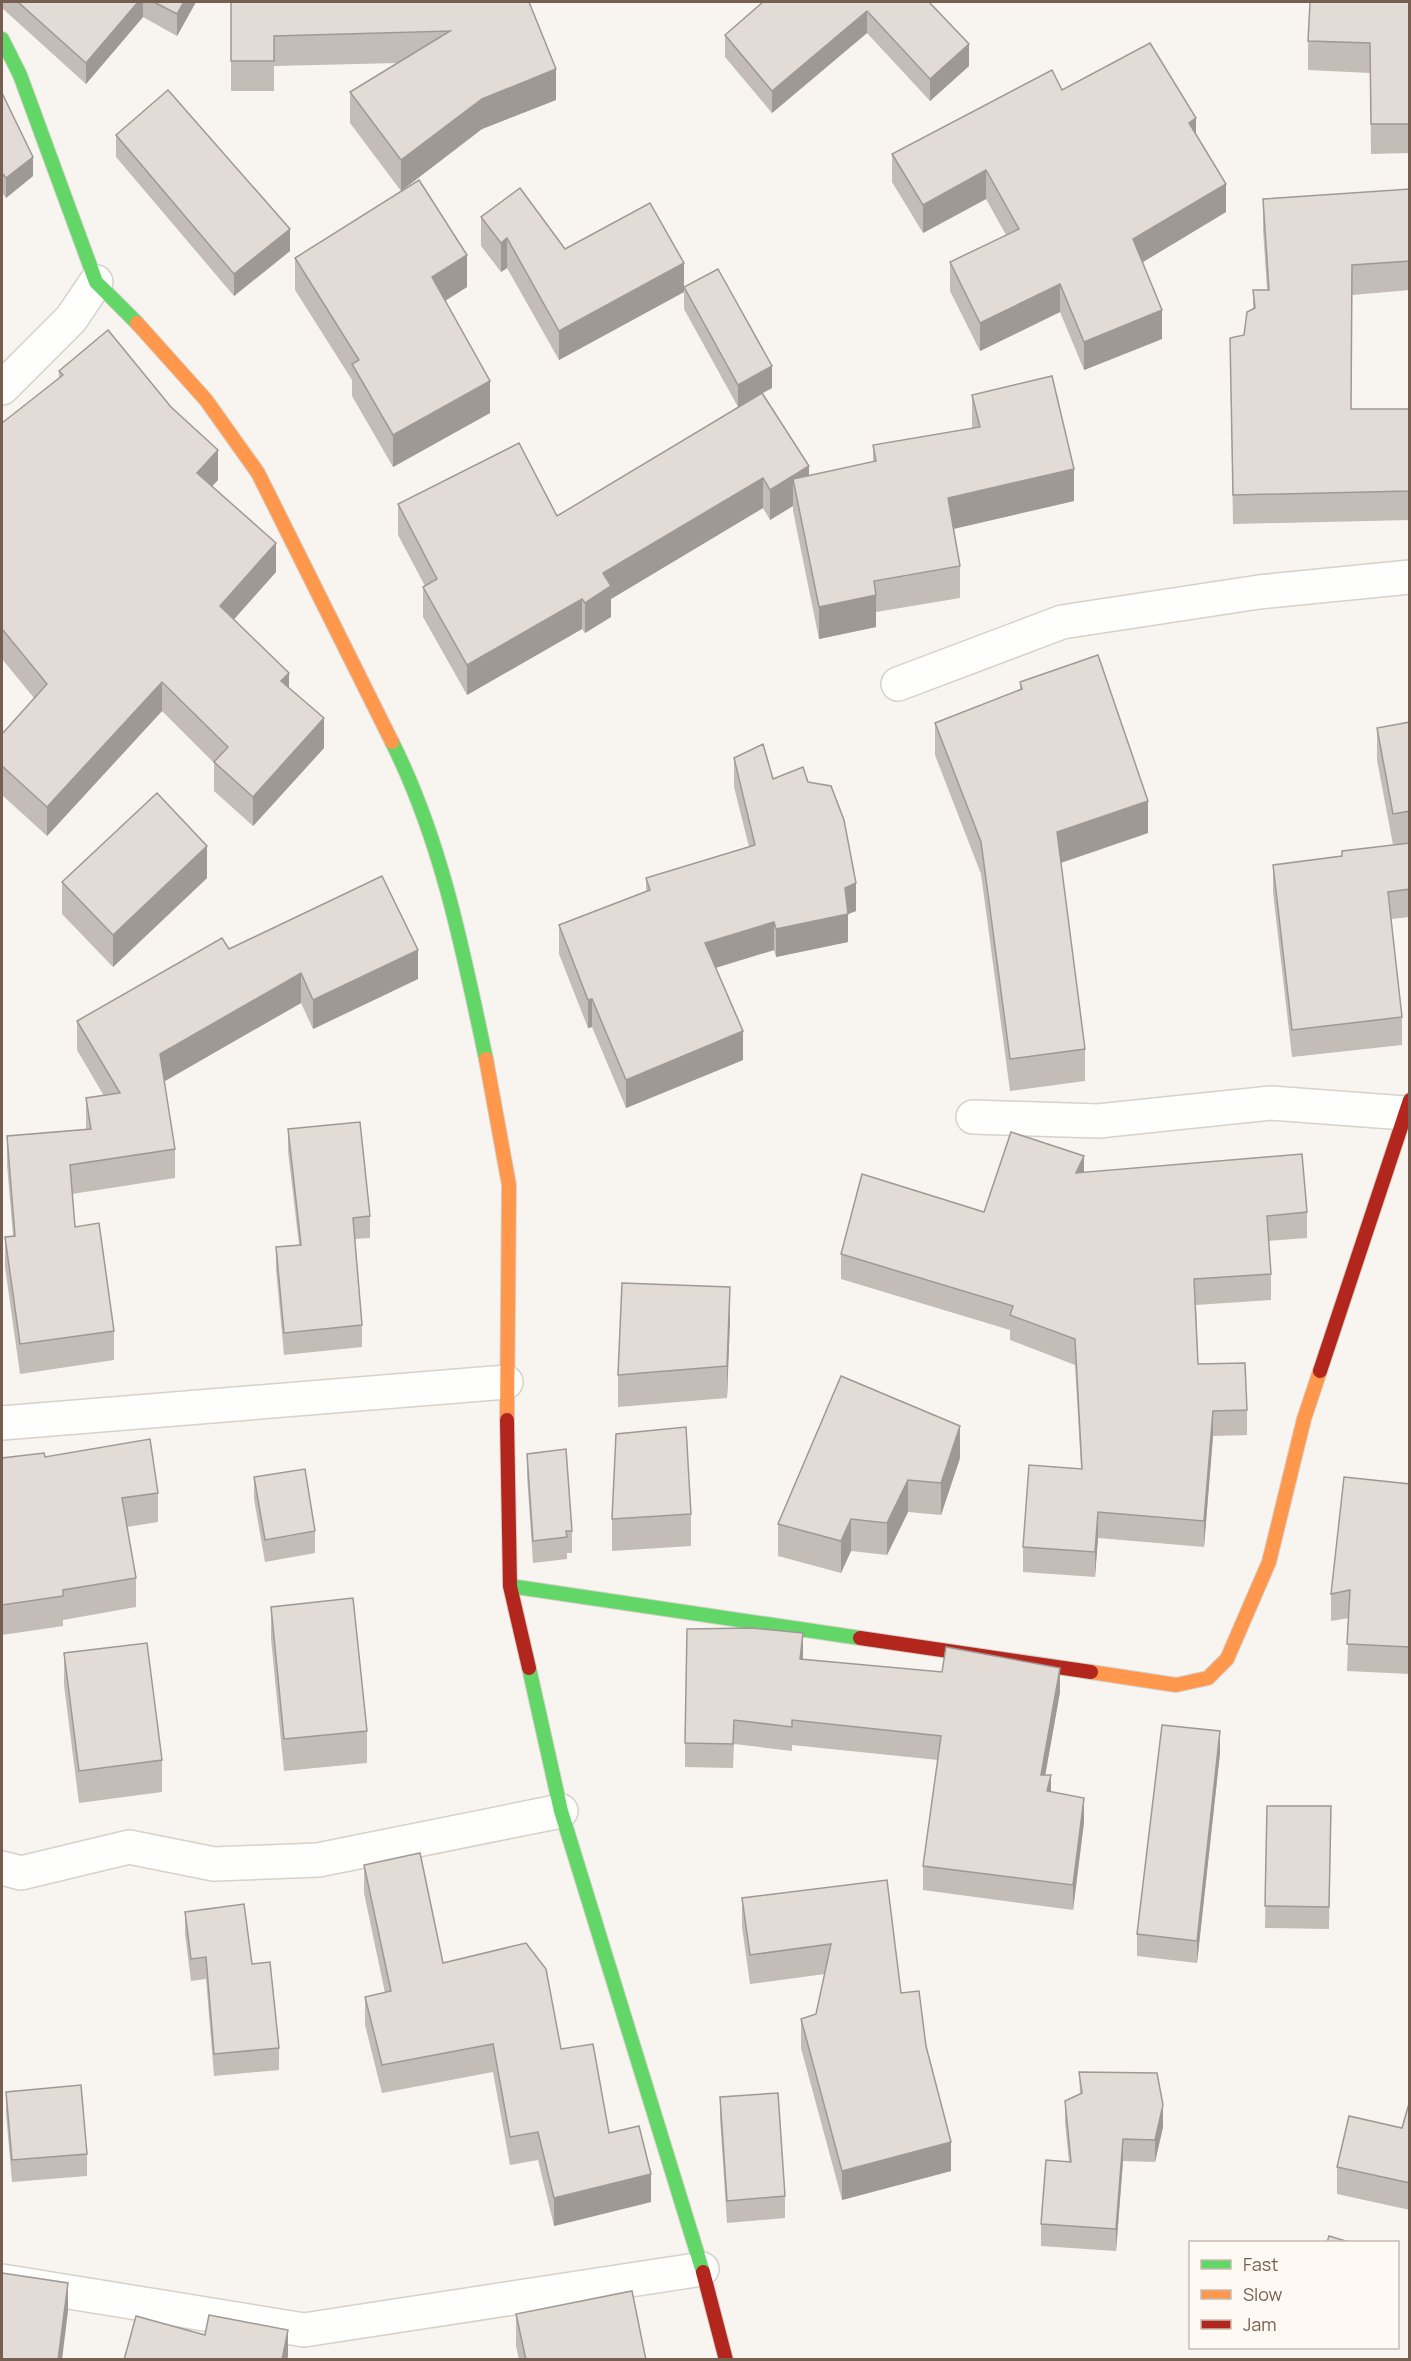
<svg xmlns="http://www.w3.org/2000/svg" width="1411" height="2361" viewBox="0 0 1411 2361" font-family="Manrope,sans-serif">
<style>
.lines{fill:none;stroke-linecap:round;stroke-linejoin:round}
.street-casing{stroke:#d6d1cb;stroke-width:36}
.fast-casing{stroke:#d6d1ca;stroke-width:16}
.slow-casing{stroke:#d6d1ca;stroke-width:16}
.jam-casing{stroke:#d6d1ca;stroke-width:16}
.street{stroke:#fefefd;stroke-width:33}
.fast{stroke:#63d668;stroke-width:14}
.slow{stroke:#ff974d;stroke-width:14}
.jam{stroke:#b3261e;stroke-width:14}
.wall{fill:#c3bcb7}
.shaded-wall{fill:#9f9995}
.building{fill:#e3dbd5;stroke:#9f9995;stroke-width:1.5}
</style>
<rect width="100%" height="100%" fill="#f8f5f0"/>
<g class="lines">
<defs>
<g id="street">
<path d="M 2,388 L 71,319 L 96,282"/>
<path d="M 898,684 L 1062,622 L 1259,592 L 1410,577"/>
<path d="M 973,1117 L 1098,1121 L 1271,1103 L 1405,1113"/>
<path d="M 2,1423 L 506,1382"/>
<path d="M 2,1868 L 21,1873 L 129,1847 L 214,1864 L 318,1860 L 561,1811"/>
<path d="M 2,2281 L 304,2330 L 702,2269"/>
</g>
<g id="fast">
<path d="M 2,39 L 20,75 L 96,282 L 137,323"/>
<path d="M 392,742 C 442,842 463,951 486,1059"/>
<path d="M 510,1586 L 860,1638"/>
<path d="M 529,1668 L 561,1811 L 703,2272"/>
</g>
<g id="slow">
<path d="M 137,323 L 206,400 L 258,473 L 392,742"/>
<path d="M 486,1059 L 509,1185 L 507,1420"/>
<path d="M 1091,1672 L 1176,1685 L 1208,1678 L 1227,1659 L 1269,1562 L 1304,1419 L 1320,1371"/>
</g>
<g id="jam">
<path d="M 1320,1371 L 1410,1100"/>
<path d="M 507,1420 L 510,1586 L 529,1668"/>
<path d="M 860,1638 L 1091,1672"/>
<path d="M 703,2272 L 726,2360"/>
</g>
</defs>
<use href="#street" class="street-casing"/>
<use href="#fast" class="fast-casing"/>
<use href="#slow" class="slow-casing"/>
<use href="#jam" class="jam-casing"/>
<use href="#street" class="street"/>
<use href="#fast" class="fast"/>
<use href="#slow" class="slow"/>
<use href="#jam" class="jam"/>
</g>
<g class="wall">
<path d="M 2,2 L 196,2 L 177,36 L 143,17 L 86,84 L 2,8 Z"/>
<path d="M 231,2 L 529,2 L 556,100 L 482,129 L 401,191 L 350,123 L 350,92 L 398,63 L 274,66 L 274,91 L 231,91 Z"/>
<path d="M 763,2 L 929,2 L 969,66 L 930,101 L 867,33 L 772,113 L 725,57 L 725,35 Z"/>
<path d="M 1410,2 L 1410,153 L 1371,154 L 1370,73 L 1308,70 L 1308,41 Z"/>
<path d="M 1062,90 L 1196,134 L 1226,212 L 1143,262 L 1162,339 L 1084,370 L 1060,312 L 980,351 L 950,291 L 950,262 L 1006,235 L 986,199 L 923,233 L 892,182 L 892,154 Z"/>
<path d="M 2,93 L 33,176 L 6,198 L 2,193 Z"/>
<path d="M 116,135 L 290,251 L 234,296 L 116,157 Z"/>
<path d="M 1410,189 L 1410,290 L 1352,295 L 1351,409 L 1410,409 L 1410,520 L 1233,524 L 1230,338 L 1244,335 L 1253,309 L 1253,290 L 1267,290 L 1263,229 L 1263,199 Z"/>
<path d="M 481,217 L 565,249 L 684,292 L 559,360 L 507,268 L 501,272 L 481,246 Z"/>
<path d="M 295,258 L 467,287 L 445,301 L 490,413 L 393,467 L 352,396 L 352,380 L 295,290 Z"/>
<path d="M 684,287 L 772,388 L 762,393 L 809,475 L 873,462 L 873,445 L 972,428 L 972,395 L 1074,501 L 954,529 L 960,566 L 960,598 L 876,612 L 876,627 L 819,639 L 793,511 L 793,506 L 770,520 L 763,508 L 611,599 L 611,617 L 585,633 L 582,629 L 467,695 L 423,617 L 423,587 L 425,586 L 398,535 L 398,504 L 557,516 L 757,396 L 738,407 L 684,309 Z"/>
<path d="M 59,371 L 218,480 L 212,486 L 276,572 L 234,619 L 289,688 L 324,748 L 253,826 L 214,791 L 214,763 L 162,711 L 47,836 L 2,795 L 2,734 L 34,698 L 2,659 L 2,423 L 59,378 Z"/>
<path d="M 1020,682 L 1148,833 L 1061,863 L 1085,1049 L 1085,1081 L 1010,1091 L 981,874 L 935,755 L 935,723 L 1020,690 Z"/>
<path d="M 1410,722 L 1410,917 L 1391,919 L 1402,1017 L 1402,1045 L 1292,1057 L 1273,892 L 1273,865 L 1342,856 L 1342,851 L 1393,845 L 1377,760 L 1377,728 Z"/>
<path d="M 734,758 L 773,779 L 808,782 L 856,911 L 848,914 L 848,942 L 776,957 L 774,950 L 715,968 L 743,1060 L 626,1108 L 592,1027 L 588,1028 L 559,954 L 559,925 L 646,891 L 646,878 L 749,847 L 734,787 Z"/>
<path d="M 207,878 L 113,967 L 62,914 L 62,882 Z"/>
<path d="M 229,949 L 418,979 L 313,1029 L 301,1003 L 164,1081 L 175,1149 L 175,1178 L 72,1194 L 75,1227 L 114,1331 L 114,1360 L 20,1374 L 5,1267 L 5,1237 L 13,1236 L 7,1165 L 7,1136 L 86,1129 L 86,1098 L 104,1096 L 77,1050 L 77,1021 Z"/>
<path d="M 288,1129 L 370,1216 L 370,1238 L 355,1239 L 362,1325 L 362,1347 L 284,1355 L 276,1269 L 276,1247 L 299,1245 L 288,1151 Z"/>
<path d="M 1084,1173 L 1307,1212 L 1307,1238 L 1268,1241 L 1271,1274 L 1271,1300 L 1196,1305 L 1198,1364 L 1247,1410 L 1247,1435 L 1213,1436 L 1204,1547 L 1098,1538 L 1095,1577 L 1023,1572 L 1023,1547 L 1081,1468 L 1075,1365 L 1010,1340 L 1010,1330 L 841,1279 L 841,1254 L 984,1212 Z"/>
<path d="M 730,1319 L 727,1398 L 618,1407 L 618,1375 Z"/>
<path d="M 527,1454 L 572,1531 L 572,1553 L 567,1553 L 567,1559 L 533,1563 L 527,1476 Z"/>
<path d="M 45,1457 L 158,1493 L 158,1522 L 127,1527 L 136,1578 L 136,1607 L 63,1620 L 63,1626 L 2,1635 L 2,1458 Z"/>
<path d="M 960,1458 L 941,1515 L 908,1512 L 887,1555 L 851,1551 L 841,1573 L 778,1556 L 778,1524 Z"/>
<path d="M 254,1477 L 315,1531 L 315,1553 L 265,1562 L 254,1499 Z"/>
<path d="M 1410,1484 L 1410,1674 L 1347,1671 L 1349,1618 L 1331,1621 L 1331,1594 Z"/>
<path d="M 691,1514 L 691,1546 L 612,1551 L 612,1519 Z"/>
<path d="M 271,1607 L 367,1731 L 367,1763 L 284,1771 L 271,1639 Z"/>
<path d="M 64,1653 L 162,1760 L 162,1792 L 79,1803 L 64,1685 Z"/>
<path d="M 802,1659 L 1060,1692 L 1045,1775 L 1051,1792 L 1084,1822 L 1073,1910 L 923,1890 L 923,1866 L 938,1760 L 792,1745 L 792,1751 L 734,1744 L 733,1768 L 685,1767 L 685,1743 Z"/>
<path d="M 1220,1753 L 1197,1963 L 1137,1956 L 1137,1934 Z"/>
<path d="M 1267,1806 L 1331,1806 L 1329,1929 L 1265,1928 Z"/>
<path d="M 364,1865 L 443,1963 L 561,2049 L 651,2202 L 554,2226 L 538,2160 L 510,2165 L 493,2072 L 382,2093 L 365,2025 L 365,1997 L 385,1993 L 364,1893 Z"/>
<path d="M 887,1880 L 901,1993 L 926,2046 L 951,2171 L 842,2200 L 801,2048 L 801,2019 L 816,2014 L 825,1974 L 750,1984 L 742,1927 L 742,1898 Z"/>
<path d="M 185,1912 L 252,1964 L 279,2048 L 279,2070 L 214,2076 L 206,1979 L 191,1981 L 185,1934 Z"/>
<path d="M 1079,2072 L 1163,2127 L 1155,2162 L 1123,2161 L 1116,2251 L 1041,2246 L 1041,2224 L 1069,2162 L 1065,2123 L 1065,2101 L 1080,2095 Z"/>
<path d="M 6,2092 L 87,2154 L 87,2176 L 12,2182 L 6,2114 Z"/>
<path d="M 720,2097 L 785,2196 L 785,2218 L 727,2223 L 720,2119 Z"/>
<path d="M 1410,2100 L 1410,2210 L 1337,2194 L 1337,2167 L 1402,2128 Z"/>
<path d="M 516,2314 L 646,2360 L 519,2360 L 516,2346 Z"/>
</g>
<g class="shaded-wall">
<path d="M 138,2 L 143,2 L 143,17 L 86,84 L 86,63 Z"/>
<path d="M 184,2 L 196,2 L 177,36 L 177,14 Z"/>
<path d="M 867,11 L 867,33 L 772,113 L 772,91 Z"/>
<path d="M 969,44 L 969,66 L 930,101 L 930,79 Z"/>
<path d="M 556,69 L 556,100 L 482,129 L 401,191 L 401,160 L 482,99 Z"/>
<path d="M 1196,118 L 1196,147 L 1189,123 Z"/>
<path d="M 33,157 L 33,176 L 6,198 L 6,178 Z"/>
<path d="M 986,170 L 986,199 L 923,233 L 923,205 Z"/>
<path d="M 1226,184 L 1226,212 L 1133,268 L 1133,239 Z"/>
<path d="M 290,229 L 290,251 L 234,296 L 234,274 Z"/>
<path d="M 507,238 L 507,268 L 501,272 L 501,243 Z"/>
<path d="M 467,255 L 467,287 L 432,309 L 432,277 Z"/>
<path d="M 684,263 L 684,292 L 559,360 L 559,331 Z"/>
<path d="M 1060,284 L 1060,312 L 980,351 L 980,323 Z"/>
<path d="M 1162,310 L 1162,339 L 1084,370 L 1084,342 Z"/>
<path d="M 772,366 L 772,388 L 738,407 L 738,385 Z"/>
<path d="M 490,381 L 490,413 L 393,467 L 393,435 Z"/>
<path d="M 218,450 L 218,480 L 197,502 L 197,473 Z"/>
<path d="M 809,466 L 809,496 L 793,479 L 793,506 L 770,520 L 770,490 Z"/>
<path d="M 1074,469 L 1074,501 L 948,530 L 948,498 Z"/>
<path d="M 763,478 L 763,508 L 611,599 L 611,617 L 585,633 L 585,603 L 603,573 Z"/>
<path d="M 276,543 L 276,572 L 220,635 L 220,606 Z"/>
<path d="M 876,595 L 876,627 L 819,639 L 819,607 Z"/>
<path d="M 582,599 L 582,629 L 467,695 L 467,665 Z"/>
<path d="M 289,673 L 289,703 L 281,681 Z"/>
<path d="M 162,682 L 162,711 L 47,836 L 47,807 Z"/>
<path d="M 324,718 L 324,748 L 253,826 L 253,797 Z"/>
<path d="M 1148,801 L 1148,833 L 1057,864 L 1057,832 Z"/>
<path d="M 207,846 L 207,878 L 113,967 L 113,935 Z"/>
<path d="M 856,883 L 856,911 L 848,914 L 848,942 L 776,957 L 776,929 L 845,888 Z"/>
<path d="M 774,922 L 774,950 L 705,971 L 705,943 Z"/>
<path d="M 418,950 L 418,979 L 313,1029 L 313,1000 Z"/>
<path d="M 301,973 L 301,1003 L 160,1084 L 160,1054 Z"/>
<path d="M 592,999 L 592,1027 L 588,1028 L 588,1000 Z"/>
<path d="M 743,1031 L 743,1060 L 626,1108 L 626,1080 Z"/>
<path d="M 1084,1156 L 1084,1182 L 1076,1173 Z"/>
<path d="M 730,1287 L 730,1319 L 727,1398 L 727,1366 Z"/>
<path d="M 1213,1411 L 1213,1436 L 1204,1547 L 1204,1521 Z"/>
<path d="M 960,1426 L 960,1458 L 941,1515 L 941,1483 Z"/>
<path d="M 908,1480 L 908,1512 L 887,1555 L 887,1523 Z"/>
<path d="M 1098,1512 L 1098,1538 L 1095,1577 L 1095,1552 Z"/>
<path d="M 851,1519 L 851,1551 L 841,1573 L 841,1541 Z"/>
<path d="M 803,1633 L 803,1657 L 800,1683 L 800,1659 Z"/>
<path d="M 1060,1668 L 1060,1692 L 1041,1799 L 1041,1775 Z"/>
<path d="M 1220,1731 L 1220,1753 L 1197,1963 L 1197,1941 Z"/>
<path d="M 1051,1775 L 1051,1799 L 1047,1791 Z"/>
<path d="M 1084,1798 L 1084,1822 L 1073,1910 L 1073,1885 Z"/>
<path d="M 1163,2105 L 1163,2127 L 1155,2162 L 1155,2140 Z"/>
<path d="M 1123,2139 L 1123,2161 L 1116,2251 L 1116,2229 Z"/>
<path d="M 951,2142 L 951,2171 L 842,2200 L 842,2171 Z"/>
<path d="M 651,2174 L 651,2202 L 554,2226 L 554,2198 Z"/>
<path d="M 68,2283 L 68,2311 L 62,2360 L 58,2360 Z"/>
<path d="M 288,2330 L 288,2356 L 287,2360 L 282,2360 Z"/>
</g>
<g class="building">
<path d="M 18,2 L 138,2 L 86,63 Z"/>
<path d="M 154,2 L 184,2 L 177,14 Z"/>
<path d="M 231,2 L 529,2 L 556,69 L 482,99 L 401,160 L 350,92 L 450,31 L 274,36 L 274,61 L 231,61 Z"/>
<path d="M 763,2 L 929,2 L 969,44 L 930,79 L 867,11 L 772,91 L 725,35 Z"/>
<path d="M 1310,2 L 1410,2 L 1410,124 L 1371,124 L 1370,43 L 1308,41 Z"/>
<path d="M 1150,43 L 1196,118 L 1189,123 L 1226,184 L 1133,239 L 1162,310 L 1084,342 L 1060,284 L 980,323 L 950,262 L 1019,229 L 986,170 L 923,205 L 892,154 L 1052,70 L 1062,90 Z"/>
<path d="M 168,90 L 290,229 L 234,274 L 116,135 Z"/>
<path d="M 2,93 L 33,157 L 6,178 L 2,173 Z"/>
<path d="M 419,180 L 467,255 L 432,277 L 490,381 L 393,435 L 352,364 L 359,360 L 295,258 Z"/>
<path d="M 520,188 L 565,249 L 650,203 L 684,263 L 559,331 L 507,238 L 501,243 L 481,217 Z"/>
<path d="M 1410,189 L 1410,261 L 1352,265 L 1351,409 L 1410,409 L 1410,491 L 1233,495 L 1230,338 L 1244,335 L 1247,312 L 1255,308 L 1253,290 L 1269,290 L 1263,199 Z"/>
<path d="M 718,269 L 772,366 L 738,385 L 684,287 Z"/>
<path d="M 108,330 L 171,407 L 218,450 L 197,473 L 276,543 L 220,606 L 289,673 L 281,681 L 324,718 L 253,797 L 214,762 L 228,747 L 162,682 L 47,807 L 2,766 L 2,734 L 47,684 L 2,629 L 2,423 L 63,375 L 59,371 Z"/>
<path d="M 1052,376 L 1074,469 L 948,498 L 960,566 L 874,581 L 876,595 L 819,607 L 793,479 L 876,461 L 873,445 L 980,427 L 972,395 Z"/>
<path d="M 762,393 L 809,466 L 770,490 L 763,478 L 603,573 L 611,586 L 585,603 L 582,599 L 467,665 L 423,587 L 437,579 L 398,504 L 519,443 L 557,516 Z"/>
<path d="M 1098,655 L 1148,801 L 1057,832 L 1085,1049 L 1010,1059 L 981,842 L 935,723 L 1022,689 L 1020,682 Z"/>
<path d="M 1410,722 L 1410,811 L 1393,814 L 1377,728 Z"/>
<path d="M 763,744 L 773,779 L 803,767 L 808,782 L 831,786 L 844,820 L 856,883 L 845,888 L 848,914 L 776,929 L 774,922 L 705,943 L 743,1031 L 626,1080 L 592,999 L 588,1000 L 559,925 L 650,890 L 646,878 L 755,845 L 734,758 Z"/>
<path d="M 157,793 L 207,846 L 113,935 L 62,882 Z"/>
<path d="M 1410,843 L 1410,889 L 1388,892 L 1402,1017 L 1292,1030 L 1273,865 L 1342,856 L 1342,851 Z"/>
<path d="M 382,876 L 418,950 L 313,1000 L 301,973 L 160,1054 L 175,1149 L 70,1165 L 75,1227 L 99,1223 L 114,1331 L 20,1344 L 5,1237 L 15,1236 L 7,1136 L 91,1129 L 86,1098 L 120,1093 L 77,1021 L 222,938 L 229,949 Z"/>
<path d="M 360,1122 L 370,1216 L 353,1218 L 362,1325 L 284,1333 L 276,1247 L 301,1245 L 288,1129 Z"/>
<path d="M 1011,1132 L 1084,1156 L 1076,1173 L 1302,1154 L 1307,1212 L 1267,1216 L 1271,1274 L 1194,1279 L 1198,1364 L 1245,1363 L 1247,1410 L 1213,1411 L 1204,1521 L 1098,1512 L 1095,1552 L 1023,1547 L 1029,1465 L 1082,1469 L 1075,1339 L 1010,1315 L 1013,1306 L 841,1254 L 862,1174 L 984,1212 Z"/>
<path d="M 622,1283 L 730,1287 L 727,1366 L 618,1375 Z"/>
<path d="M 841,1376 L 960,1426 L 941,1483 L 908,1480 L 887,1523 L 851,1519 L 841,1541 L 778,1524 Z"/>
<path d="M 686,1427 L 691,1514 L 612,1519 L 616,1434 Z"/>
<path d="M 150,1439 L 158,1493 L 122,1498 L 136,1578 L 63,1590 L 63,1596 L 2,1605 L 2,1458 L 44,1453 L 45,1457 Z"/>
<path d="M 566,1449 L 572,1531 L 566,1531 L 567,1537 L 533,1541 L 527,1454 Z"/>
<path d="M 305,1469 L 315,1531 L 265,1540 L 254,1477 Z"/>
<path d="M 1344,1477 L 1410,1484 L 1410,1647 L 1347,1644 L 1350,1590 L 1331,1594 Z"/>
<path d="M 353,1598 L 367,1731 L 284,1739 L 271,1607 Z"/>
<path d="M 751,1628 L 803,1633 L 800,1659 L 942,1672 L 946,1647 L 1060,1668 L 1041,1775 L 1051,1775 L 1047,1791 L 1084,1798 L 1073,1885 L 923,1866 L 941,1736 L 792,1720 L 792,1727 L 734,1720 L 733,1744 L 685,1743 L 687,1629 Z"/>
<path d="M 147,1643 L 162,1760 L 79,1771 L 64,1653 Z"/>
<path d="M 1162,1725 L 1220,1731 L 1197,1941 L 1137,1934 Z"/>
<path d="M 1267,1806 L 1331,1806 L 1329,1907 L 1265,1906 Z"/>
<path d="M 420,1853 L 443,1963 L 526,1943 L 546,1969 L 561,2049 L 593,2044 L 609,2133 L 639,2126 L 651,2174 L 554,2198 L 538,2132 L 510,2137 L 493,2044 L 382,2065 L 365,1997 L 391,1991 L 364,1865 Z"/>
<path d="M 887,1880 L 901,1993 L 919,1991 L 926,2046 L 951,2142 L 842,2171 L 801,2019 L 816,2014 L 831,1944 L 750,1955 L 742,1898 Z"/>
<path d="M 244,1904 L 252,1964 L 270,1962 L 279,2048 L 214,2054 L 206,1957 L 191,1959 L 185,1912 Z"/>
<path d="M 1079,2072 L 1157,2073 L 1163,2105 L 1155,2140 L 1123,2139 L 1116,2229 L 1041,2224 L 1046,2160 L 1071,2162 L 1065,2101 L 1082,2093 Z"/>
<path d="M 81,2085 L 87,2154 L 12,2160 L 6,2092 Z"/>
<path d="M 778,2093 L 785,2196 L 727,2201 L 720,2097 Z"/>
<path d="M 1410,2100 L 1410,2183 L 1337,2167 L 1349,2116 L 1402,2128 Z"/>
<path d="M 1329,2236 L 1349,2242 L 1327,2242 Z"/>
<path d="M 2,2273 L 68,2283 L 58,2360 L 2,2359 Z"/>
<path d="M 632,2291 L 646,2360 L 526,2360 L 516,2314 Z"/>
<path d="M 209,2315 L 288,2330 L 282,2360 L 124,2360 L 136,2316 L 205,2335 Z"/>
</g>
<rect width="1411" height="2361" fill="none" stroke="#765f50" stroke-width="6"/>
<rect x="1189" y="2241" width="210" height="108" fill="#fefaf3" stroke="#c8bcb2" stroke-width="1.5"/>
<rect x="1201" y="2260" width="30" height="9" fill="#63d668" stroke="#c8bcb2" stroke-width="1.5"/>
<text x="1243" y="2271" font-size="18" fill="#765f50">Fast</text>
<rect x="1201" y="2290" width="30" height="9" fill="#ff974d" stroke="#c8bcb2" stroke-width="1.5"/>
<text x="1243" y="2301" font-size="18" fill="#765f50">Slow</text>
<rect x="1201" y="2320" width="30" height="9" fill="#b3261e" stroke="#c8bcb2" stroke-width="1.5"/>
<text x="1243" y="2331" font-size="18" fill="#765f50">Jam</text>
</svg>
